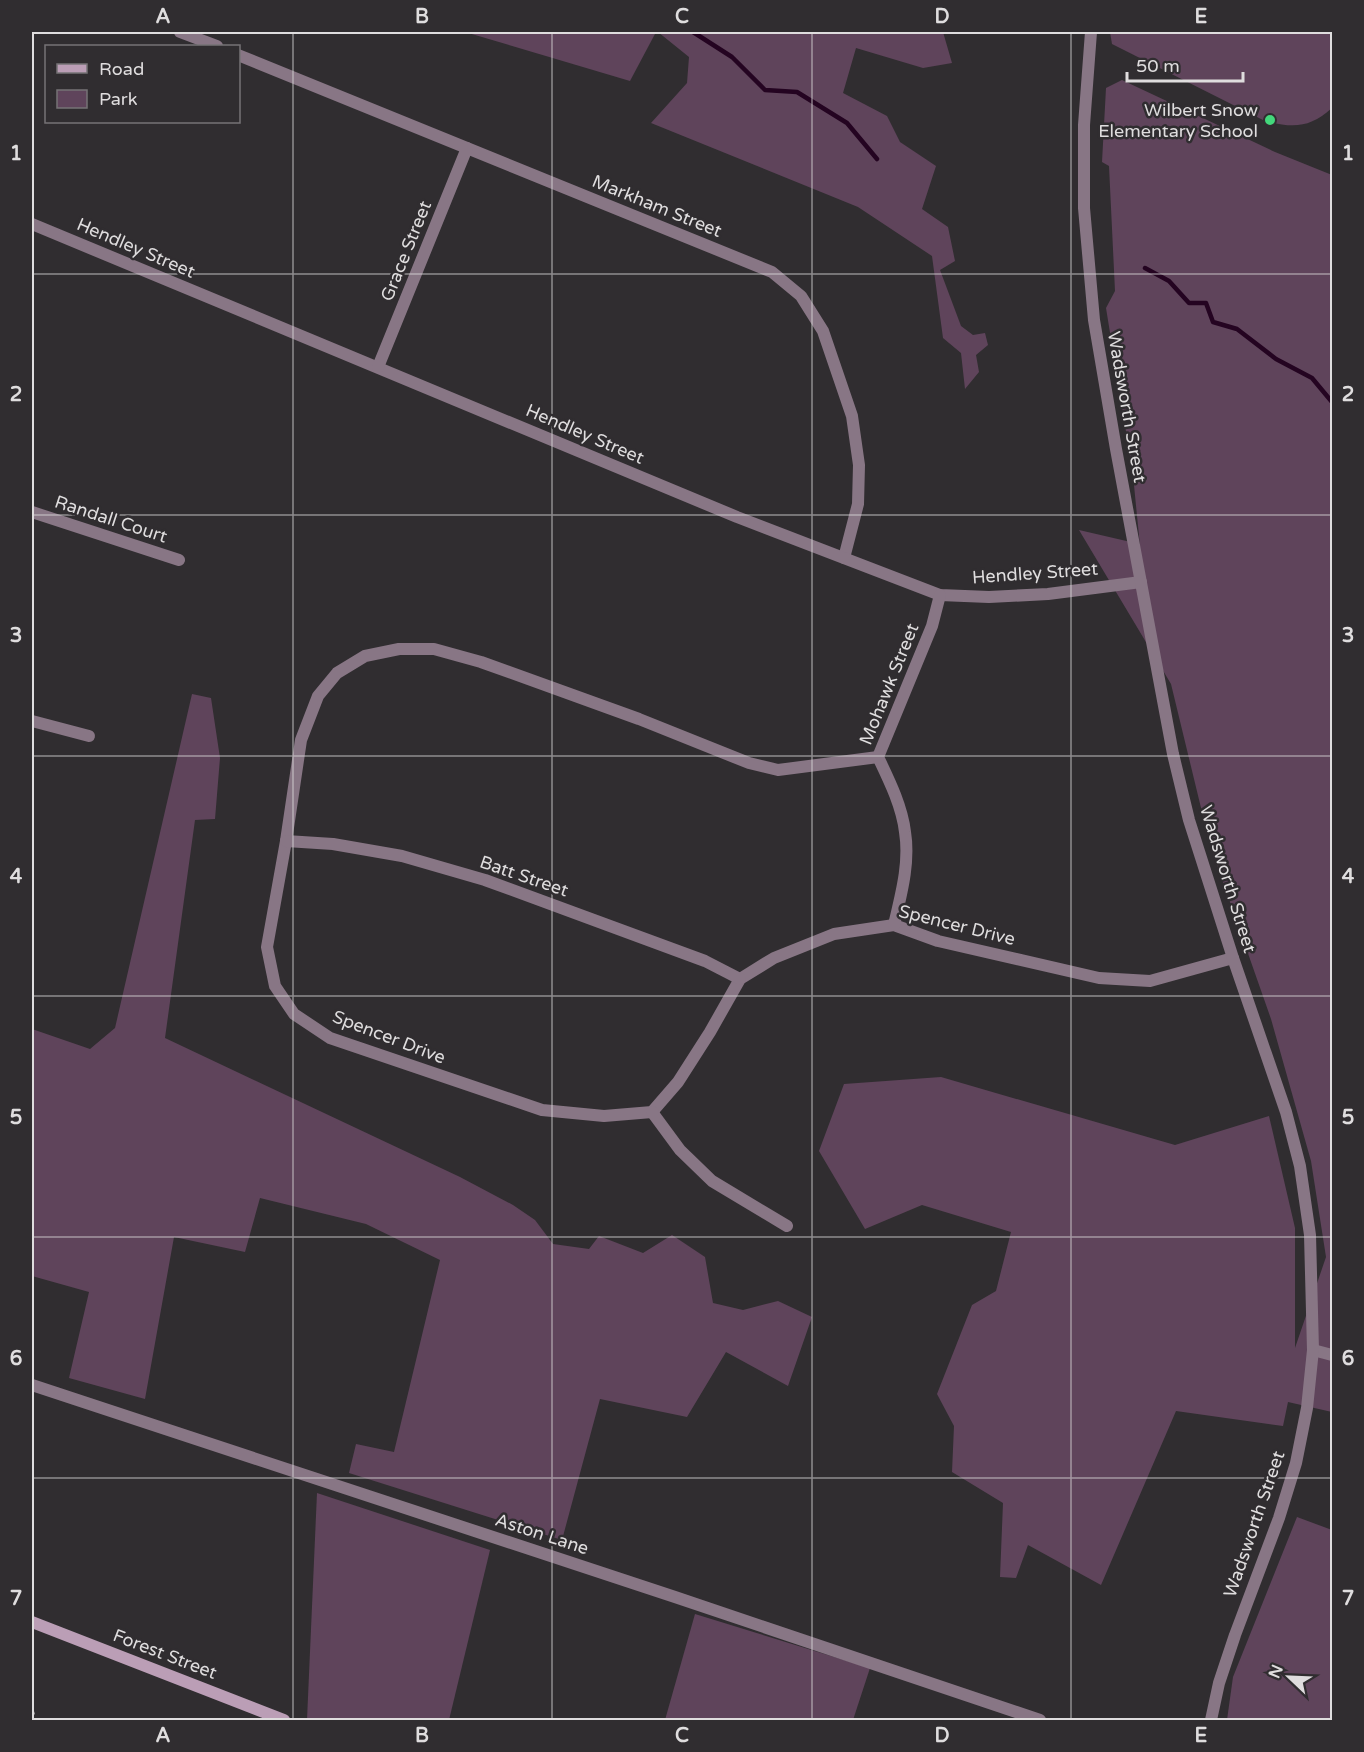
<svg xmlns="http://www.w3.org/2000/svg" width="1364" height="1752" viewBox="0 0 1364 1752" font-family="'Varela Round',sans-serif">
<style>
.green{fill:#5f445b}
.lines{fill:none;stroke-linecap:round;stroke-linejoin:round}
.stream{stroke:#240421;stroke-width:4.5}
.minor{stroke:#887685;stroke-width:12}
.tertiary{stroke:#887685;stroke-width:12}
.secondary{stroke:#bb9eb6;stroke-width:12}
.rail{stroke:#bebcbd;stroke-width:4.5;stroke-dasharray:3 6;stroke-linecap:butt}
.grid{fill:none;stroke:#dfddde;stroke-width:1.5;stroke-opacity:0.55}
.poi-dot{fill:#43d77b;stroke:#302d30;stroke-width:2}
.labels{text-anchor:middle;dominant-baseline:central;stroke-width:5;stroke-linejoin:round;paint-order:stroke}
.poi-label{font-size:18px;fill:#dfddde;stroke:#302d30;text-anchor:end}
.street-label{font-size:18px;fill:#dfddde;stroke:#302d30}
.neatline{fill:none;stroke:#dfddde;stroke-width:2}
.grid-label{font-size:20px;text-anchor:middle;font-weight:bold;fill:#dfddde}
</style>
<rect width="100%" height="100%" fill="#302d30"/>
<g class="green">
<path d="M 465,32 L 656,32 L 630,81 Z"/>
<path d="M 658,32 L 943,32 L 952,63 L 923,68 L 856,48 L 843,93 L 887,116 L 900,142 L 936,166 L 922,209 L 948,227 L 955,261 L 940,270 L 961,326 L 973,335 L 985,333 L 988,345 L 976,355 L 979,372 L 965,389 L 961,353 L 943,338 L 932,256 L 858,207 L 651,123 L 687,83 L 689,57 Z"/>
<path d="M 1110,32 L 1332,32 L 1332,108 C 1309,129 1291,128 1263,120 L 1112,44 Z"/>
<path d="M 1122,80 L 1275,152 L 1332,175 L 1332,1412 L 1288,1402 L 1283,1426 L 1176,1411 L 1101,1585 L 1028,1545 L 1016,1578 L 1000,1577 L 1003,1503 L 952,1472 L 954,1426 L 937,1394 L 972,1305 L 996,1291 L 1011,1232 L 922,1205 L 865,1229 L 819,1151 L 844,1084 L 941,1077 L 1175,1145 L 1269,1116 L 1295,1228 L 1295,1348 L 1326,1257 L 1311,1161 L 1271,1019 L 1210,845 L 1171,684 L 1079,530 L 1135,543 L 1140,546 L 1133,475 L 1106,308 L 1115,291 L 1109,166 L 1102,162 L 1106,88 Z"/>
<path d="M 192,694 L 211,698 L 220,758 L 215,819 L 195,820 L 165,1038 L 460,1177 L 513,1205 L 535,1220 L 553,1244 L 589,1249 L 599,1236 L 643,1253 L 672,1235 L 705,1257 L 713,1303 L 743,1310 L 778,1301 L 812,1317 L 788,1386 L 726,1352 L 687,1417 L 600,1399 L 562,1540 L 349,1473 L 356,1444 L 394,1452 L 440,1260 L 366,1224 L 260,1198 L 245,1252 L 174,1237 L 145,1399 L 69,1378 L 89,1292 L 32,1276 L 32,1029 L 90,1049 L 115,1028 Z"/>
<path d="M 317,1493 L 490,1550 L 449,1720 L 307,1720 Z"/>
<path d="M 1297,1517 L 1332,1530 L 1332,1720 L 1227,1720 L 1233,1677 Z"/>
<path d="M 695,1614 L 870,1668 L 853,1720 L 665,1720 Z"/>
</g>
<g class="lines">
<g class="stream">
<path d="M 693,32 L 732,57 L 765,90 L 797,92 L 847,123 L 877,159"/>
<path d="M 1145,268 L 1169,281 L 1189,303 L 1206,303 L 1213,322 L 1237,329 L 1276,359 L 1312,378 L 1332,402"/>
</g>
<g class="minor">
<path d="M 180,32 L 217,46"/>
<path d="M 238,55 L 772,272 L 801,296 L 823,331 L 852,416 L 859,465 L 858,504 L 844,558"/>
<path d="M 32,224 L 737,517 L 940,595 L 989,597 L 1048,594 L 1141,582"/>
<path d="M 378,367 L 467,148"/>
<path d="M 32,512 L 179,560"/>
<path d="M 32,721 L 89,736"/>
<path d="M 878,757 L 778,770 L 749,763 L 639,719 L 481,662 L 434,649 L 399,649 L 365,656 L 337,673 L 318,696 L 301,740 L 286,841 L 267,947 L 275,986 L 294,1014 L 330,1038 L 542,1110 L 604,1116 L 652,1112 L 678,1082 L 710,1032 L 740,979 L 774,958 L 834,934 L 894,925 L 938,941 L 1099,978 L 1150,981 L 1233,958"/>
<path d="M 286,841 L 333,844 L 402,856 L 485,880 L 705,961 L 740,979"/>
<path d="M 894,925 C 901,895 910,863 905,832 C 902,806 889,780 878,757 L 932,626 L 940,595"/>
<path d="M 652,1112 L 680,1150 L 712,1181 L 787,1226"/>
<path d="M 1313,1350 L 1332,1355"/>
<path d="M 32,1385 L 675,1597 L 1040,1720"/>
</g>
<path class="tertiary" d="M 1091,32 L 1084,125 L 1084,208 L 1094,320 L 1116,449 L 1173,754 L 1189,820 L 1233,958 L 1286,1112 L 1300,1166 L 1310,1235 L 1313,1350 L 1307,1408 L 1296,1463 L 1279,1518 L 1235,1635 L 1219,1683 L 1211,1720"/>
<path class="secondary" d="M 32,1622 L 284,1720"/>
<path class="rail" d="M 32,1712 L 34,1720"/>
</g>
<path class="grid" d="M 293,32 L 293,1720M 552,32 L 552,1720M 812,32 L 812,1720M 1071,32 L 1071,1720M 32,274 L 1332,274M 32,515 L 1332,515M 32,756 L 1332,756M 32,996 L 1332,996M 32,1237 L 1332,1237M 32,1478 L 1332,1478"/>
<circle class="poi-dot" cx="1270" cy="120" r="6"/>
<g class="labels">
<g class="poi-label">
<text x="1258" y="110">Wilbert Snow<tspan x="1258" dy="21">Elementary School</tspan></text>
</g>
<g class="street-label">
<text transform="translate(657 206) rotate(22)">Markham Street</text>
<text transform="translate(136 248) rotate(23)">Hendley Street</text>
<text transform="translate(406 251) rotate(-68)">Grace Street</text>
<text transform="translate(1127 407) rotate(80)">Wadsworth Street</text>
<text transform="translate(585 434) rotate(23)">Hendley Street</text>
<text transform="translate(111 519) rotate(18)">Randall Court</text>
<text transform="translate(1035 573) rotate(-4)">Hendley Street</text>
<text transform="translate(889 684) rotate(-68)">Mohawk Street</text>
<text transform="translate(524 876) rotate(19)">Batt Street</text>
<text transform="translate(1228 879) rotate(73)">Wadsworth Street</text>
<text transform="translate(957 925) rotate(14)">Spencer Drive</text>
<text transform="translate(389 1037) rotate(21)">Spencer Drive</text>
<text transform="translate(1254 1524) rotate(-71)">Wadsworth Street</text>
<text transform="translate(542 1534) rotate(18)">Aston Lane</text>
<text transform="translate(165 1654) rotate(21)">Forest Street</text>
</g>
</g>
<rect width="1364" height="1752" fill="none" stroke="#302d30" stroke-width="66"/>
<rect x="45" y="45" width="195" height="78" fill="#302d30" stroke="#767376" stroke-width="1.5"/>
<rect x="57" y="64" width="30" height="9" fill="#bb9eb6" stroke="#767376" stroke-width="1.5"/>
<text x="99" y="75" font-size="18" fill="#dfddde">Road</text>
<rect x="57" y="90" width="30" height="18" fill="#5f445b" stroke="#767376" stroke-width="1.5"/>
<text x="99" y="105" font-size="18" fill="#dfddde">Park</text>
<g transform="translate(1289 1677) rotate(293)" stroke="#302d30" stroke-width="4.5" paint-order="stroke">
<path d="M0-4.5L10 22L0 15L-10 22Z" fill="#dfddde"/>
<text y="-9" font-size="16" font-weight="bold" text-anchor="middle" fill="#dfddde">N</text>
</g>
<path d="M1127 72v9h116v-9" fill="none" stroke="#dfddde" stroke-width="3"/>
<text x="1136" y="72" font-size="18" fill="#dfddde" stroke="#302d30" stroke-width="4.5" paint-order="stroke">50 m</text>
<rect x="33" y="33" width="1298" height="1686" class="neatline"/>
<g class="grid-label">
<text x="163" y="23">A</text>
<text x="422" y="23">B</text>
<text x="682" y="23">C</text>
<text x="942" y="23">D</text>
<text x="1201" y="23">E</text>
<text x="16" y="160">1</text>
<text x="1348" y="160">1</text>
<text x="16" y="401">2</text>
<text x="1348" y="401">2</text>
<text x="16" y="642">3</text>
<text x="1348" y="642">3</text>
<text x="16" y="883">4</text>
<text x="1348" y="883">4</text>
<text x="16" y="1124">5</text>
<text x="1348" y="1124">5</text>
<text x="16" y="1365">6</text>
<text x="1348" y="1365">6</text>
<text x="16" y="1605">7</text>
<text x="1348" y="1605">7</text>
<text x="163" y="1742">A</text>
<text x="422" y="1742">B</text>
<text x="682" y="1742">C</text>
<text x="942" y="1742">D</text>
<text x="1201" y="1742">E</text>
</g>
</svg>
